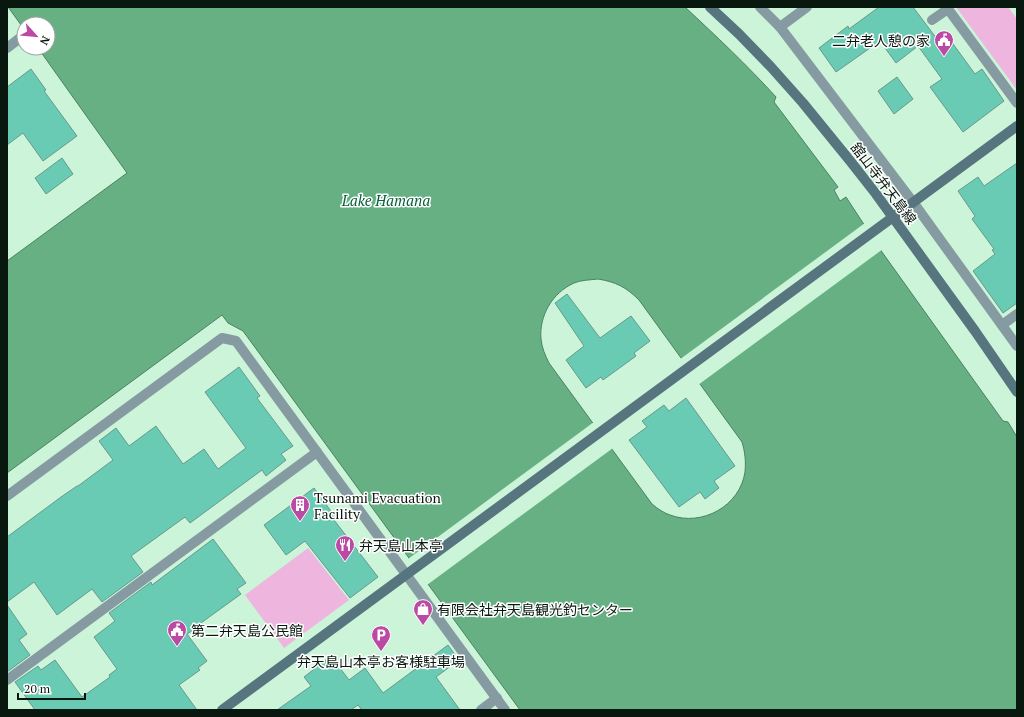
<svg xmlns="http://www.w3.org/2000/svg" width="1024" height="717" viewBox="0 0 1024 717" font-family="'PT Serif','Noto Sans JP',serif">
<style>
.green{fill:#eeb6df}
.water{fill:#67b084;stroke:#4b8261;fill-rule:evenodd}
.pier{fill:#cbf4d9}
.building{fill:#6acbb4;stroke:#68998c}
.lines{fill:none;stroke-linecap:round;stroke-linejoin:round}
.lane{stroke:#869ba1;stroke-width:10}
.street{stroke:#869ba1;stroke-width:10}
.secondary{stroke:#56757e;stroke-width:10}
.labels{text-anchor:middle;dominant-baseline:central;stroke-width:3;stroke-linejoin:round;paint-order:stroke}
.poi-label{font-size:14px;fill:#09180f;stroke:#fff;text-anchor:start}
.street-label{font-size:14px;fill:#09180f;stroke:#fff}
.water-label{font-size:15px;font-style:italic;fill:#08623a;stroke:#fff}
</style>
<rect width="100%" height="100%" fill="#cbf4d9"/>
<g class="green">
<path d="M 956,7 L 1008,7 L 1017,19 L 1017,90 Z"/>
<path d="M 308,548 L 349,600 L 284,648 L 245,595 Z"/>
</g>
<path class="water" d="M 8,7 L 685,7 C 716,36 747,65 776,97 L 774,102 L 838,187 L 834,190 L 840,201 L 846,197 L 882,252 L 1003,421 L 1008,422 L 1017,437 L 1017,710 L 520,710 L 243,331 L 228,323 L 222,315 L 7,473 L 7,261 L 127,173 L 38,48 L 48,48 L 48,24 L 24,24 L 24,29 ZM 598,279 C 616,282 626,287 639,300 L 742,442 C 745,452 746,461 745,472 C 740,506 702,527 670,515 C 664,513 658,509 652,504 L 549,363 C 545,355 542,348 541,339 C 539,316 552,293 574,283 C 581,280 590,280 598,279 Z"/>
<g class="pier">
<path d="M 865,223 L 883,249 L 698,385 L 679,360 Z"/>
<path d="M 594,422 L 613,448 L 427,585 L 408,559 Z"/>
</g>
<g class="building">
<path d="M 879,7 L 913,7 L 940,43 L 948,37 L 975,74 L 982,69 L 1004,101 L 963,132 L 930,87 L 942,79 L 918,46 L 896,63 L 880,41 L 836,72 L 819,48 L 848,26 L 849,29 Z"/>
<path d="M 31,69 L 46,90 L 44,91 L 77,136 L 43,161 L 23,133 L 7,145 L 7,87 Z"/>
<path d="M 897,77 L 913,99 L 894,114 L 878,91 Z"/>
<path d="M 62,158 L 73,174 L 46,194 L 35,178 Z"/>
<path d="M 1017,163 L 1017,303 L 1003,313 L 973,271 L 995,254 L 992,250 L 994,249 L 972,219 L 975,216 L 958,191 L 978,177 L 984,186 Z"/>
<path d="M 567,294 L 600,338 L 631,316 L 650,341 L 634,353 L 636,356 L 603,380 L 601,377 L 586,388 L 566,360 L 584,346 L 555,303 Z"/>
<path d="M 239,367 L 260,396 L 257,398 L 293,446 L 281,454 L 286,460 L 266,476 L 262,470 L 190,523 L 185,517 L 131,556 L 143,572 L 102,602 L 92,589 L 57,615 L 34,582 L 7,602 L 7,537 L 61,497 L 77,486 L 78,486 L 113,460 L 99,441 L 116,428 L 129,446 L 156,426 L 183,464 L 204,449 L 218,469 L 246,448 L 205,392 Z"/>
<path d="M 686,398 L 735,466 L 714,481 L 719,488 L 705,499 L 700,492 L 679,507 L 629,440 L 647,427 L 642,421 L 664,405 L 669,411 Z"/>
<path d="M 314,488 L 336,518 L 334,520 L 378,577 L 350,598 L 305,541 L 286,555 L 264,525 Z"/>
<path d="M 213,539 L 246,583 L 237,589 L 241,594 L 194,628 L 195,629 L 187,634 L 207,661 L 198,668 L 200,670 L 179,685 L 197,710 L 35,710 L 15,682 L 38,666 L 41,670 L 55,660 L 82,697 L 110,677 L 109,675 L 117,669 L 94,637 L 115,621 L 109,613 L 151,582 L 152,585 Z"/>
<path d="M 7,605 L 27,634 L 19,640 L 30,655 L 7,672 Z"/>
<path d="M 448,645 L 459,660 L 436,677 L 460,710 L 359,710 L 361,709 L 358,705 L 351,710 L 277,710 L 311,686 L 304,677 L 331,656 L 349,680 L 365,668 L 383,693 Z"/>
</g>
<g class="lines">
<path class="lane" d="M 932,20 L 948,9 L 1017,103"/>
<g class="street">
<path d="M 760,7 L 780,27 L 913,202 L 1017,346"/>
<path d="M 780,27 L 807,7"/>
<path d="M 7,48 L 20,38"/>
<path d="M 1002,325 L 1017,314"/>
<path d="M 7,496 L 222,338 L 236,341 L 505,710"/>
<path d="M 7,680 L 317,452"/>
<path d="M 481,710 L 497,698"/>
</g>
<g class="secondary">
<path d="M 710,7 L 739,34 L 771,67 L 803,103 L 851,162 L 876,194 L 975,331 L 1017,392"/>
<path d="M 222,710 L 1017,126"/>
</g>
</g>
<defs>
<symbol id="civic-pin" viewBox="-11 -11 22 30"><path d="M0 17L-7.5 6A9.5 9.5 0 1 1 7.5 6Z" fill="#bc4aa5" stroke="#fff"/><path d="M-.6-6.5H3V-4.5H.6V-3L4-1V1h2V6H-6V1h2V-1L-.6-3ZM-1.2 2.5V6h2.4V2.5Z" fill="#fff"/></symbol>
<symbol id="building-pin" viewBox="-11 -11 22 30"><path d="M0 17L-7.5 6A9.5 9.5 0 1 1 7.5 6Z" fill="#bc4aa5" stroke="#fff"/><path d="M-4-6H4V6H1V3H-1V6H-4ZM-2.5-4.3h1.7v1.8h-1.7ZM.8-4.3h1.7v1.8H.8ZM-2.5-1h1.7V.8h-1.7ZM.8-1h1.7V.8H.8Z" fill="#fff"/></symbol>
<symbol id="restaurant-pin" viewBox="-11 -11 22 30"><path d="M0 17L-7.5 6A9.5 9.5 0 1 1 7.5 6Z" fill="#bc4aa5" stroke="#fff"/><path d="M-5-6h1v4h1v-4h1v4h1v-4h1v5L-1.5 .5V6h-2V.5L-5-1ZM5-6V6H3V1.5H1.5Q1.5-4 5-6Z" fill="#fff"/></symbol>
<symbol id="shop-pin" viewBox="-11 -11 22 30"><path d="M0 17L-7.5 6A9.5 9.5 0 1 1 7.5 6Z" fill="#bc4aa5" stroke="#fff"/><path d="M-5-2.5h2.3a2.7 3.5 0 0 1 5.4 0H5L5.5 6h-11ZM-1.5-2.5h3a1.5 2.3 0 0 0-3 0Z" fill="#fff"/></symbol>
<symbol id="parking-pin" viewBox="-11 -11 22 30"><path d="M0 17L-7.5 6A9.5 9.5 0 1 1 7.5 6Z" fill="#bc4aa5" stroke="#fff"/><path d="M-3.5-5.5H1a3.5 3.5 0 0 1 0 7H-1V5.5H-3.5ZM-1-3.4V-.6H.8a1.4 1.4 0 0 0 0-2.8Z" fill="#fff"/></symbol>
</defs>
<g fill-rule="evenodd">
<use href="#civic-pin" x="933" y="29" width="22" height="30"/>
<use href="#building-pin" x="289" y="494" width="22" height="30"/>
<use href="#restaurant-pin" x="334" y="534" width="22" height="30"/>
<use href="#shop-pin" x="412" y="598" width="22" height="30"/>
<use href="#civic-pin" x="166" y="619" width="22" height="30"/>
<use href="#parking-pin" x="370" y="624" width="22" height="30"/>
</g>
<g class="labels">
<g class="poi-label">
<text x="930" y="40" text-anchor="end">二弁老人憩の家</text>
<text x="314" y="497">Tsunami Evacuation<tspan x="314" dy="16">Facility</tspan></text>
<text x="359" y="545">弁天島山本亭</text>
<text x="437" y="609">有限会社弁天島観光釣センター</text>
<text x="191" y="630">第二弁天島公民館</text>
<text x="381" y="661" text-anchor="middle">弁天島山本亭お客様駐車場</text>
</g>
<g class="street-label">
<text transform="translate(884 183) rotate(53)">舘山寺弁天島線</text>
</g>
<g class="water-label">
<text x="386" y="200">Lake Hamana</text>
</g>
</g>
<rect width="1024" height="717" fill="none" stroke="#09180f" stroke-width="16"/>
<g transform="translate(36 36) rotate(117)"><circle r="19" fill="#ffffff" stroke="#9da39f"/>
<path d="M0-3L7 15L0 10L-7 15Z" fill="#bc4aa5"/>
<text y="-6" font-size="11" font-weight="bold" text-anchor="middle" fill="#09180f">N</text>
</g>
<path d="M18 693v6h67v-6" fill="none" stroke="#09180f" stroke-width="2"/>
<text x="24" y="693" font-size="12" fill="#09180f" stroke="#ffffff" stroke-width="3" paint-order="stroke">20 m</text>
</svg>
